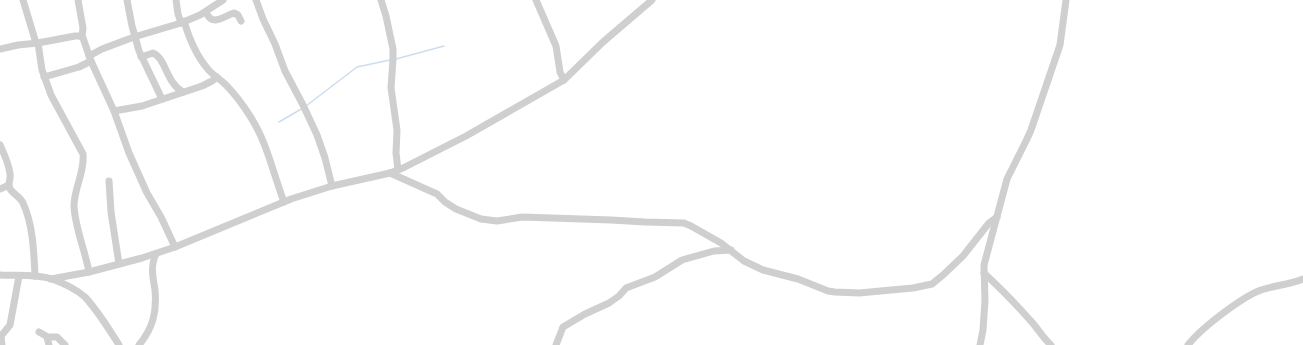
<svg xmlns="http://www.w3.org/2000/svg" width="1303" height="345" viewBox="0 0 1303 345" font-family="Mulish,sans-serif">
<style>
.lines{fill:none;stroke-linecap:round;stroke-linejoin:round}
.stream{stroke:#cdddee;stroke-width:1.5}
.minor{stroke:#cfcfcf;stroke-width:7}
</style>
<rect width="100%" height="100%" fill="#fff"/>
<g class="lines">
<g class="stream">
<path d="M 396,59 L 444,46"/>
<path d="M 306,106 L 357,67 L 390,60"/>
<path d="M 279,122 L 303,108"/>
</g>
<g class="minor">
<path d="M 23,0 L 36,43"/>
<path d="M 78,0 L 83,28 L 82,36"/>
<path d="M 127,0 L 132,26 L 139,51 L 162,99"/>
<path d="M 176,0 L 178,14 L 181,23"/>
<path d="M 256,0 L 263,19 L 275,44 L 285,71 L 303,105 L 317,135 L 325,158 L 332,186"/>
<path d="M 381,0 L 386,16 L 393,49 L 393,59 L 391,88 L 397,130 L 396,153 L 398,170"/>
<path d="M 536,0 L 556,46 L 560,72 L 564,80"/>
<path d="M 206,12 C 212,27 222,17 234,13 L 238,15 L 241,21"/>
<path d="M 184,21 C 189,38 196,55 207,68 C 212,75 220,79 225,84 C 235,94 243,105 250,116 C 267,142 273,173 284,202"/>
<path d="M 38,43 L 42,70 L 51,95 L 83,154 C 85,172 74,188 74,206 C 75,228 85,250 89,272"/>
<path d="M 0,49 L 18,45 L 38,43 L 75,36 L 80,36 L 83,38 L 91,61 L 114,111 L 129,153 L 147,193 L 161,217 L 175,247"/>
<path d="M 89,56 L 102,49 L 134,37 L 181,23 L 200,15 L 223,0"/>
<path d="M 141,57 L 153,53 C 166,58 166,83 183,92"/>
<path d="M 44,77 L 79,67 L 91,61"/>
<path d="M 114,111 L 142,106 L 202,86 L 212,81 L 217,77"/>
<path d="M 0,145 C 4,154 9,164 10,174 C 11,179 8,183 9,187 C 12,194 20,196 23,203 C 33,224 34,253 35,276"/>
<path d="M 390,173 L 437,194 L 445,202 L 456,209 L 481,219 L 497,221 L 522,217 L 611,220 L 645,222 L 684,223 L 691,226 L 721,243 L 744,261 L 763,270 L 798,279 L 828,291 L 835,292 L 859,293 L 913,288 L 932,284 L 943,275 L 963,256 L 989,223 L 997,217"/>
<path d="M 109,181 L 111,212 L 119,264"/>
<path d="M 0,189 L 9,185"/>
<path d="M 984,273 C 1000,288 1015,303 1029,319 C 1037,327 1042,337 1051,345"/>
<path d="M 0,275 C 17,276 36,274 52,279 C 63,283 76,289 85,297 C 98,311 109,329 119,345"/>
<path d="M 51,279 L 89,272 L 142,258 L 175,247 L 291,199 L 332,186 L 390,173 L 403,168 L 466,136 L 564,80 L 603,42 L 652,0"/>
<path d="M 39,332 L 48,337 L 57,337 L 65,345"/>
<path d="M 47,337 L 49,345"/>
<path d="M 2,345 L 1,336 L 10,325 L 19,276"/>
<path d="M 139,345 C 153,328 157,312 155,290 C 153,277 150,266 156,254"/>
<path d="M 556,345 L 563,327 L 585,314 L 609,303 L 619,296 L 626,288 L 655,277 L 682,260 L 714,251 L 731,250"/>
<path d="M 980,345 L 983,330 L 985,300 L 984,265 L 1007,179 L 1026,141 L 1031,130 L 1060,45 L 1066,0"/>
<path d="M 1188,345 C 1201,328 1242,297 1261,290 C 1275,285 1290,285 1303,279"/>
</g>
</g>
</svg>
